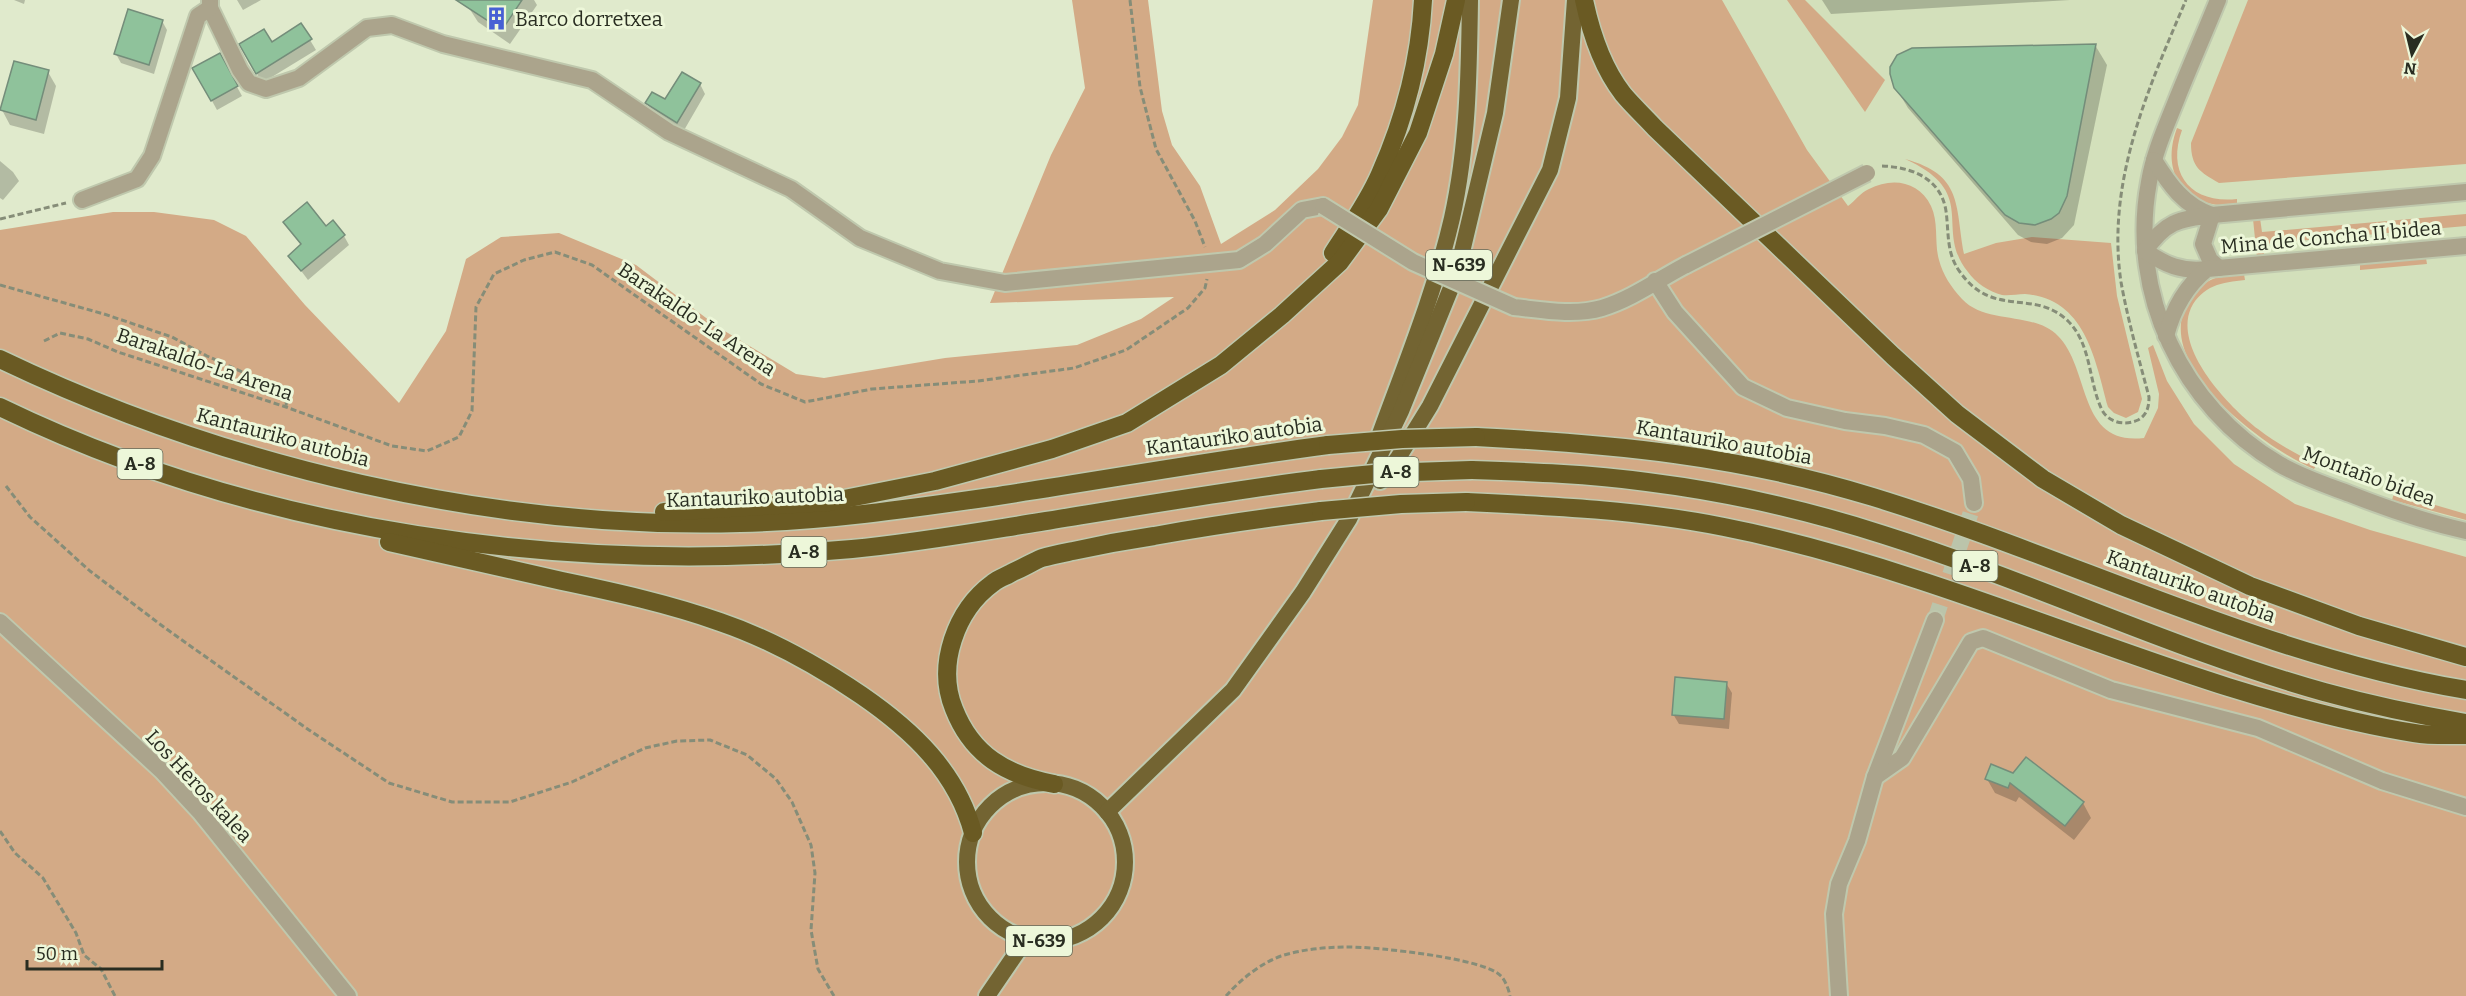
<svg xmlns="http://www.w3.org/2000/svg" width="2466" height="996" viewBox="0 0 2466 996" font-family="Bitter,serif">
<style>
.built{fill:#d3e0bb}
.green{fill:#d3aa86}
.shadow{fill:#0003}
.building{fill:#8fc29b;stroke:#748d7a;stroke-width:1.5}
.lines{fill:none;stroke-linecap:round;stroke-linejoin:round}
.minor-tunnel{stroke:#bbc4aa;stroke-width:16;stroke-dasharray:16 8;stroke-linecap:butt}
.minor-casing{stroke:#bfc8ad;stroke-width:20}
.tertiary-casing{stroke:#bfc8ad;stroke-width:20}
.trunk-casing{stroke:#bfc8ad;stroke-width:20}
.motorway-casing{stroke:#bfc8ad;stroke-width:21}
.path{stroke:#868d78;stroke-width:3;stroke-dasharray:6 3;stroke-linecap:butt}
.minor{stroke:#aba48c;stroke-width:16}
.tertiary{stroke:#aba48c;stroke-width:16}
.trunk{stroke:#736432;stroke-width:16}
.motorway{stroke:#6a5a23;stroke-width:18}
.minor-bridge-casing{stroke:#bfc8ad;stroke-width:20;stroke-linecap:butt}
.motorway-bridge-casing{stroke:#bfc8ad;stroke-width:21;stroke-linecap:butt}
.minor-bridge{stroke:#aba48c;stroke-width:16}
.motorway-bridge{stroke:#6a5a23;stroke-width:18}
.labels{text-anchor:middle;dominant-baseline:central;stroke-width:6;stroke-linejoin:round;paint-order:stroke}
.shield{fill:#edf7d9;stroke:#646a58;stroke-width:1.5}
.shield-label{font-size:18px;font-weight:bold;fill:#292d21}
.poi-label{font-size:20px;fill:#292d21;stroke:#edf7d9;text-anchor:start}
.street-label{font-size:20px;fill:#292d21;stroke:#edf7d9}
</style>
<rect width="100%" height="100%" fill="#e0eacc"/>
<path class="built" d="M 1605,0 L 2466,0 L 2466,640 L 2261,572 Z"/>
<g class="green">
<path d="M 1072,0 L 1148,0 L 1162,111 L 1172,145 L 1200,186 L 1221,244 L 1275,210 L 1318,169 L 1342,137 L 1358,105 L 1373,0 L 1722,0 L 1807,150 L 1848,206 C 1855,201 1861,192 1869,189 C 1892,177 1919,181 1931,206 C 1939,223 1934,243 1939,260 C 1943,275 1951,287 1962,299 C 1986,325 2034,311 2058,336 C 2091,369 2077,446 2144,438 L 2158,408 L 2159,394 L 2148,348 L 2153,345 L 2167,381 L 2194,424 L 2234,464 L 2295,504 L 2370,530 L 2466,557 L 2466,996 L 0,996 L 0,230 L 113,212 L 154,212 L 214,220 L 246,236 L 305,305 L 399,403 L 446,331 L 466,259 L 501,237 L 559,233 L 636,265 L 718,327 L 796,374 L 824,378 L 945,358 L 1077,345 L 1141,319 L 1174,297 L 990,303 L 1051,155 L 1085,88 Z"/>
<path d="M 1787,0 L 1805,0 L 1885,80 L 1865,112 Z"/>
<path d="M 2248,0 L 2466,0 L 2466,164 L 2219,183 C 2200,172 2191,167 2191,143 Z"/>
<path d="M 2177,128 L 2182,130 C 2166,174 2191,204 2237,199 L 2237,205 C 2188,210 2159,176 2177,128 Z"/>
<path d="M 1905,159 C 1963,175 1955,204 1964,254 L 1996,243 L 2032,237 L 2111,243 L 2117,296 L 2142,399 L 2138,412 L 2126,418 L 2114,413 L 2108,407 C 2095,360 2086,299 2025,294 C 2017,294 2009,296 2002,295 C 1989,292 1975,282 1968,272 C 1933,229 1981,193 1905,159 Z"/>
<path d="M 2466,214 L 2466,226 L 2263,244 L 2264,257 L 2257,258 L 2253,219 L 2260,218 L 2262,232 Z"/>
<path d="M 2426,258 L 2427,264 L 2360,270 L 2360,264 Z"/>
<path d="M 2244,274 L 2245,280 C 2222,282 2202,286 2191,308 C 2173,348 2228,406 2258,429 C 2276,443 2296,454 2317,464 L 2314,469 C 2265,448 2149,363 2189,301 C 2205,277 2217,276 2244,274 Z"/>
<path d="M 2394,493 L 2466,514 L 2466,520 L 2392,500 Z"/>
</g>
<g class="shadow">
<path d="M 14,0 L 25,0 L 24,4 Z"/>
<path d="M 237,0 L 261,0 L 243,10 Z"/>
<path d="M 474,0 L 534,0 L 537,5 L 510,44 L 478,22 L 469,8 Z"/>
<path d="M 1822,0 L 2070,0 L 1831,14 Z"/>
<path d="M 162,21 L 167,30 L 154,74 L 121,63 L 116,54 Z"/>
<path d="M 310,40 L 316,50 L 262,83 L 241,44 Z"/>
<path d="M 2095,45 L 2107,65 L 2074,225 L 2062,238 L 2047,244 L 2031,242 L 2018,235 L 1908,108 L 1896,88 Z"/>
<path d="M 220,56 L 242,96 L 217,110 L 194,68 Z"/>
<path d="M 48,72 L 56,86 L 44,134 L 10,125 L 2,110 Z"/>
<path d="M 700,84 L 705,94 L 683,132 L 653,113 L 647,103 L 666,102 Z"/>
<path d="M 0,161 L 13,172 L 19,181 L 3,200 L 0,198 Z"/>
<path d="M 285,222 L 326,228 L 344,236 L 349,245 L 308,280 L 290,256 L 302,246 Z"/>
<path d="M 1726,683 L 1732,693 L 1729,729 L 1679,724 L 1673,714 Z"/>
<path d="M 1992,766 L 2083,803 L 2091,818 L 2074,840 L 2019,797 L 2016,802 L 1995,793 L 1987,779 Z"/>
</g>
<g class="building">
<path d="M 456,0 L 522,0 L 502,30 Z"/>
<path d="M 128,9 L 163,20 L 149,65 L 114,54 Z"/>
<path d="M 301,23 L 312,39 L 256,74 L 239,44 L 264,29 L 272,42 Z"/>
<path d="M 2096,44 L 2067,196 L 2059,213 L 2051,219 L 2035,225 L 2019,223 L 2005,215 L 1894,88 L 1890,74 L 1890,67 L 1897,55 L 1912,48 Z"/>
<path d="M 220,53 L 238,86 L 211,101 L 192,68 Z"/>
<path d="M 14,61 L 49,70 L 36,120 L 0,110 Z"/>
<path d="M 682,72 L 701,83 L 677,123 L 645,103 L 652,92 L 665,99 Z"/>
<path d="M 307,202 L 326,226 L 333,220 L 345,235 L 301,271 L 288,256 L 301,244 L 283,222 Z"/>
<path d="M 1675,677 L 1727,682 L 1724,719 L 1672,715 Z"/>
<path d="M 2026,757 L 2084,802 L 2065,826 L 2010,783 L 2008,788 L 1985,779 L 1991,764 L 2013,773 Z"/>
</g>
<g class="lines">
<path class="minor-tunnel" d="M 1935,620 L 1974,503"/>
<defs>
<g id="minor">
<path d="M 210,0 L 210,8 L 240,70 L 249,83 L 266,89 L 299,78 L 367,28 L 392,25 L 443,44 L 592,80 L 669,132 L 791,189 L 860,238 L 940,271 L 1005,283 L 1239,260 L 1265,244 L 1302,210 L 1323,206"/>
<path d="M 2218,0 C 2205,32 2191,64 2178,96 C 2167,124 2154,152 2149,182 C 2128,293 2182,407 2279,464 C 2301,477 2326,485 2350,494 C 2388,509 2426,522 2466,531"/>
<path d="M 2154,160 C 2169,184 2184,206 2212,215 L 2466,192"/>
<path d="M 82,200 L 137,179 L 152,156 L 198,16 L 210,8"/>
<path d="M 2207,269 C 2181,272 2166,265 2145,251 C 2165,222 2178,219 2212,215 L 2203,244 L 2210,260 L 2219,268"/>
<path d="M 1655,281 L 1675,312 L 1743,387 L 1787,408 L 1845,421 L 1885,426 L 1924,435 L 1955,452 L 1971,479 L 1974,503"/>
<path d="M 1514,307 C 1542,310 1574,316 1602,308 C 1632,299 1659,279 1686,265"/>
<path d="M 2166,336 C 2173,309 2185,287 2207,269 L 2466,246"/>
<path d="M 1875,777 L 1902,758 L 1971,642 L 1983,638 L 2111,690 L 2258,728 L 2382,781 L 2466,807"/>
<path d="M 1839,996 L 1834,914 L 1839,884 L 1857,841 L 1875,777 L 1935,620"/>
</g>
<path id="tertiary" d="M 0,622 L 162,771 L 200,812 L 348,996"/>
<g id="trunk">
<path d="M 1380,434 C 1406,363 1435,292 1452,218 C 1468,146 1469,73 1470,0"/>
<path d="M 1380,481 L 1398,458 L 1430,406 L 1550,170 L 1568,98 L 1575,0"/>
<circle cx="1046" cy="862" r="79"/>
<path d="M 1107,812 L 1233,690 L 1303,592 L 1349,519 L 1401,411 L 1457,273 L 1495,113 L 1511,0"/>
<path d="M 987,996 L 1026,939"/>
</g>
<g id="motorway">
<path d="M 1584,0 C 1591,33 1602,67 1623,94 C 1633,106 1645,117 1655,128 L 1893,356 L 1957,414 L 2043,479 L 2121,525 L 2250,586 L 2359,626 L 2466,657"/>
<path d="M 1333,253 C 1349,228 1368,202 1380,174 C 1404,120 1420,59 1423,0"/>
<path d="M 0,359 C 223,466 492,530 740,523 C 824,521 908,509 991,497 C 1103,480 1215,460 1328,445"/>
<path d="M 0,407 C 260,533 566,575 852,549 C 915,543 977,532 1040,522 C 1133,507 1227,491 1321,479"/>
<path d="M 1476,437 C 1614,444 1740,456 1873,497 C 2072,558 2260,655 2466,690"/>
<path d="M 1471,470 C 1529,472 1588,474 1647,482 C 1727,492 1807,510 1884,535 C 2033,582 2174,650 2324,692 C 2371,705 2418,715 2466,723"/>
<path d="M 1466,502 C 1553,506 1639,510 1724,527 C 1790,540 1856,559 1919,580 C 2023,614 2124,654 2228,687 C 2289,706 2351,723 2414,733 C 2431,736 2449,735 2466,735"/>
<path d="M 664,512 L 829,502 L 935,481 L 1052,449 L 1127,423 L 1221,365 L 1282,315 L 1340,262 L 1379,209 L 1418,133 L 1444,54 L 1456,0"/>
<path d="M 389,542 C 446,555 504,568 562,581 C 615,592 669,604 720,622 C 770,639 818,666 861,695 C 912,730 957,772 973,833"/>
<path d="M 1054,784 C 1006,775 972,755 954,709 C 936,665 956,610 993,583 C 999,578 1007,576 1013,572 C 1023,568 1032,562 1042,558 C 1052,555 1063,553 1073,551 C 1100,545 1127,540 1154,536 C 1209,526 1265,518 1321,511"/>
</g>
</defs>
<use href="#minor" class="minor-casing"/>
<use href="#tertiary" class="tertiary-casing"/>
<use href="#trunk" class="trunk-casing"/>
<use href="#motorway" class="motorway-casing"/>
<g class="path">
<path d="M 1130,0 L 1140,87 L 1156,149 L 1195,221 L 1205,247"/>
<path d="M 1882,166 C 1911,167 1941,178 1946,211 C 1949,233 1946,253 1960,272 C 1993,319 2034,288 2068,321 C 2092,345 2088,381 2102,410 C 2109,423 2125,426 2138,420 C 2147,415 2149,407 2149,397 C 2139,359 2128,321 2121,282 C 2106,182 2148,89 2186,0"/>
<path d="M 0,219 L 66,203"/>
<path d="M 0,285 L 104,314 L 172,337 L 207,356 L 287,392 L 286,407"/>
<path d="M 44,341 L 60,333 L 88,339 L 118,352 L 286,407 L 392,446 L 427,451 L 459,437 L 472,411 L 476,307 L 494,274 L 524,260 L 555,252 L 592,265 L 761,384 L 805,402 L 872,389 L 978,381 L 1074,368 L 1126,350 L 1188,308 L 1205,288 L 1207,279"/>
<path d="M 6,486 L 30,517 L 90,571 L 165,628 L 309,730 L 389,783 L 452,802 L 510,802 L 572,782 L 645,748 L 677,741 L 710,740 L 747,755 L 776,779 L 792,802 L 811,845 L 815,873 L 811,930 L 818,969 L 834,996"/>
<path d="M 0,831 L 15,853 L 43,878 L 76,933 L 84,955 L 101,969 L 115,996"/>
<path d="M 1226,996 C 1240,980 1261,963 1281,956 C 1303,949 1327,947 1349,947 C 1376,947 1485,958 1501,976 C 1505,980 1509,990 1510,996"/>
</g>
<use href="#minor" class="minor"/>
<use href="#tertiary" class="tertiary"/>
<use href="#trunk" class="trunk"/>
<use href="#motorway" class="motorway"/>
<defs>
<g id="minor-bridge">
<path d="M 1323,206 L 1413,262 L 1514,307"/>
<path d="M 1686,265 L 1867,173"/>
</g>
<g id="motorway-bridge">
<path d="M 1328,445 L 1402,439 L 1476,437"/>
<path d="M 1321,479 L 1384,473 L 1471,470"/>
<path d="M 1321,511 L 1401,504 L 1466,502"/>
</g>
</defs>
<use href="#minor-bridge" class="minor-bridge-casing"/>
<use href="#motorway-bridge" class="motorway-bridge-casing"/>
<use href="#minor-bridge" class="minor-bridge"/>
<use href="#motorway-bridge" class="motorway-bridge"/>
</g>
<defs>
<symbol id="building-bare" viewBox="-9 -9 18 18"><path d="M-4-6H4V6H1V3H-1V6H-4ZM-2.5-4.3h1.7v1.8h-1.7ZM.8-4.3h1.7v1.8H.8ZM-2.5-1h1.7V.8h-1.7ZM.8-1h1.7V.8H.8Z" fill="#4760d4" stroke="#edf7d9" stroke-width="2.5" paint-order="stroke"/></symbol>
</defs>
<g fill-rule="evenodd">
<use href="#building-bare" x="480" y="2" width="33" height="33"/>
</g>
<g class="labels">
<g class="shield">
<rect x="1426" y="250" width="66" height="30" rx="4.5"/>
<rect x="117.5" y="449" width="45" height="30" rx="4.5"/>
<rect x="1373.5" y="457" width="45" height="30" rx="4.5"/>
<rect x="781.5" y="537" width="45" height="30" rx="4.5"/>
<rect x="1952.5" y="551" width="45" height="30" rx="4.5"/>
<rect x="1006" y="926" width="66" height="30" rx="4.5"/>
</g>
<g class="shield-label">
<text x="1459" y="265">N-639</text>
<text x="140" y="464">A-8</text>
<text x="1396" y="472">A-8</text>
<text x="804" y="552">A-8</text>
<text x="1975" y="566">A-8</text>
<text x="1039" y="941">N-639</text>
</g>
<g class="poi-label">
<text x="515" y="19">Barco dorretxea</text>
</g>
<g class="street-label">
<text transform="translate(2331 237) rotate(-5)">Mina de Concha II bidea</text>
<text transform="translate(697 319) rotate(34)">Barakaldo-La Arena</text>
<text transform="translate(205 364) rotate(19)">Barakaldo-La Arena</text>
<text transform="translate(1234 436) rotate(-8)">Kantauriko autobia</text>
<text transform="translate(283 437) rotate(15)">Kantauriko autobia</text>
<text transform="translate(1724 442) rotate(10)">Kantauriko autobia</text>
<text transform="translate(2369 476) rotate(20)">Montaño bidea</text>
<text transform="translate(755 497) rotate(-2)">Kantauriko autobia</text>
<text transform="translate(2191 586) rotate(20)">Kantauriko autobia</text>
<text transform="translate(199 786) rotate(47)">Los Heros kalea</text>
</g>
</g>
<g transform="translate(2412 54) rotate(187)" stroke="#edf7d9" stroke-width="4.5" paint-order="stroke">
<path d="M0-4.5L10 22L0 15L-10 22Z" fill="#292d21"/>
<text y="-9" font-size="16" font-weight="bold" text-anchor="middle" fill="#292d21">N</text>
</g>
<path d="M27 960v9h135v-9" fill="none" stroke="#292d21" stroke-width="3"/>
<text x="36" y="960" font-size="18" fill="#292d21" stroke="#edf7d9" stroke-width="4.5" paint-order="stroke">50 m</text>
</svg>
